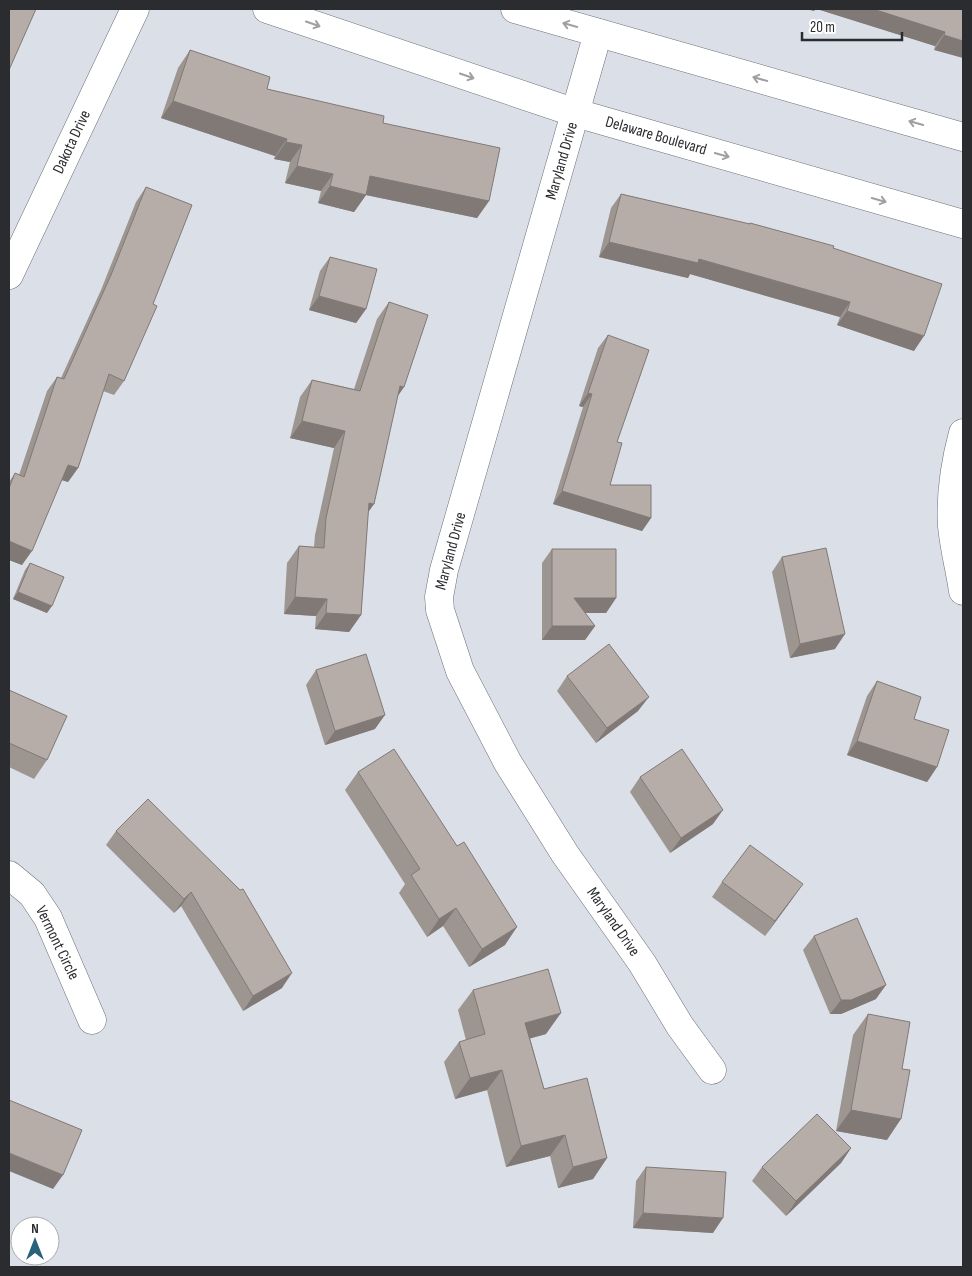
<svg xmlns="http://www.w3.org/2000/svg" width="972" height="1276" viewBox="0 0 972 1276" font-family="'Sofia Sans Condensed',sans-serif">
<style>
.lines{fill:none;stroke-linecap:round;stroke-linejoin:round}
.street-casing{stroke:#6e7079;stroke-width:29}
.street{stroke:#fff;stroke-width:28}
.wall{fill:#9d9590}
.shaded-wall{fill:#807976}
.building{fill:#b7ada8;stroke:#807976}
.oneway{stroke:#a0a0a2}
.labels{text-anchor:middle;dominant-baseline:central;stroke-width:4;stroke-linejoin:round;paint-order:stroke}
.street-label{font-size:16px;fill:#2b2c30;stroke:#fff}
</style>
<rect width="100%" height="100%" fill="#dbdfe8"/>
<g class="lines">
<defs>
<g id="street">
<path d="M 267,9 L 576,113 L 963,224"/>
<path d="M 515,9 L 963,137"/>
<path d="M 598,33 L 444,570 L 439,597 L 440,610 L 460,671 L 508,763 L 565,854 L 642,963 L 680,1026 L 712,1070"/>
<path d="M 9,275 L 135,9"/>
<path d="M 963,433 C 955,463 950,495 952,526 C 954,548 960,570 963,591"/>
<path d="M 9,875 L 32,894 L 48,918 L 92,1020"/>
</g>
</defs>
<use href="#street" class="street-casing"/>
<use href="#street" class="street"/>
</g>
<g class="wall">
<path d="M 817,9 L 963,9 L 934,50 L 935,46 Z"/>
<path d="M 190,50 L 267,89 L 383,123 L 489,201 L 477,218 L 366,195 L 354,212 L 318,203 L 321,191 L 285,183 L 290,162 L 274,159 L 275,156 L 161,118 L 178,68 Z"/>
<path d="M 146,187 L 153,304 L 124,381 L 114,395 L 103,391 L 78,468 L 68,482 L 62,480 L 22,565 L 9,560 L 9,482 L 15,473 L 19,475 L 47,391 L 57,377 L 61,378 L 101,290 L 136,202 Z"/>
<path d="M 621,194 L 749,224 L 750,223 L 833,248 L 914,351 L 837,325 L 840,317 L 690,274 L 688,278 L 599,257 L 611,208 Z"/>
<path d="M 330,257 L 366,309 L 356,323 L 309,310 L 320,271 Z"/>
<path d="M 389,302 L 404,387 L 397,397 L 374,504 L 368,512 L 361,615 L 349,632 L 315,629 L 316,616 L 284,614 L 287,563 L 299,546 L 314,547 L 315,535 L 334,448 L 290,438 L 300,397 L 312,380 L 354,389 L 377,319 Z"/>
<path d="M 608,335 L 617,442 L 610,485 L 651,518 L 642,531 L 553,504 L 583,407 L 579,406 L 598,348 Z"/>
<path d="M 552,549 L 616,598 L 606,613 L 585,613 L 595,626 L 585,640 L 542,640 L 542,563 Z"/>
<path d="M 782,557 L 835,649 L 790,658 L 772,572 Z"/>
<path d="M 30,563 L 47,613 L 13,599 L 25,570 Z"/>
<path d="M 316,670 L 375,729 L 325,745 L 306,685 Z"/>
<path d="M 567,676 L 638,711 L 596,743 L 557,691 Z"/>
<path d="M 877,681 L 914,719 L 937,767 L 927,782 L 847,755 L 867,696 Z"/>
<path d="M 9,690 L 47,760 L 34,779 L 9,767 Z"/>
<path d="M 358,772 L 457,846 L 505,945 L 469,967 L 443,926 L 427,937 L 399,893 L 405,884 L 345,790 Z"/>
<path d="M 640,777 L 713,824 L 670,853 L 630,792 Z"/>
<path d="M 148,799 L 282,988 L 243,1011 L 181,906 L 174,913 L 106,845 L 116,831 Z"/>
<path d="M 722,882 L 793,898 L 765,936 L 712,897 Z"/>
<path d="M 814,936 L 876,999 L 841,1014 L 830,1014 L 803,950 Z"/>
<path d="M 473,990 L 546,1034 L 530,1038 L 544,1089 L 607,1158 L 593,1179 L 558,1188 L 550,1156 L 506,1167 L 487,1090 L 455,1099 L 444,1062 L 459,1042 L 466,1040 L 458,1010 Z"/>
<path d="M 868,1014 L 887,1140 L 836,1131 L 853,1035 Z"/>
<path d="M 851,1148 L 841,1163 L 786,1216 L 752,1181 L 762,1167 Z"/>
<path d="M 646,1167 L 713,1233 L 633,1228 L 636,1181 Z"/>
</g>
<g class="shaded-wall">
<path d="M 805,9 L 816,9 L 814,11 Z"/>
<path d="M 817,9 L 873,9 L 945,32 L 935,46 Z"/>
<path d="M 944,35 L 963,41 L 963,58 L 934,50 Z"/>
<path d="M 173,101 L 287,139 L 275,156 L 161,118 Z"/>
<path d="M 286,142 L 302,145 L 290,162 L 274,159 Z"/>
<path d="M 297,166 L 333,174 L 321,191 L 285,183 Z"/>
<path d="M 370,176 L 489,201 L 477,218 L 366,195 L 354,212 L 318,203 L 330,186 Z"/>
<path d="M 609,242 L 699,259 L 850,302 L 840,317 L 690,274 L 688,278 L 599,257 Z"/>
<path d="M 319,296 L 366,309 L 356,323 L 309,310 Z"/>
<path d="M 847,311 L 924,336 L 914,351 L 837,325 Z"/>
<path d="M 400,386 L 404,387 L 392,404 Z"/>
<path d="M 588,393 L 592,394 L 583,407 L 579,406 Z"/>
<path d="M 302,421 L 345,431 L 334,448 L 290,438 Z"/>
<path d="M 68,465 L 78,468 L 68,482 L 58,479 Z"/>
<path d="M 562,491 L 651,518 L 642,531 L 553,504 Z"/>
<path d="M 369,503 L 374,504 L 362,521 Z"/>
<path d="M 9,541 L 32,551 L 22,565 L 9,560 Z"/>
<path d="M 18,592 L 52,606 L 47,613 L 13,599 Z"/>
<path d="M 295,597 L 327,599 L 316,616 L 284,614 Z"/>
<path d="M 574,598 L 616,598 L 606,613 L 564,613 Z"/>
<path d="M 326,613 L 361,615 L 349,632 L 315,629 Z"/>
<path d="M 552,626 L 595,626 L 585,640 L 542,640 Z"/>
<path d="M 845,634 L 835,649 L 790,658 L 800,644 Z"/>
<path d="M 649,697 L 638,711 L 596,743 L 607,728 Z"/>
<path d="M 385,715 L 375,729 L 325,745 L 335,731 Z"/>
<path d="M 857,741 L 937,767 L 927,782 L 847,755 Z"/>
<path d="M 723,810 L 713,824 L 670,853 L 681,838 Z"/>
<path d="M 803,884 L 793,898 L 765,936 L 775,921 Z"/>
<path d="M 191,892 L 181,906 L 174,913 L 184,899 Z"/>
<path d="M 456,908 L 443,926 L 427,937 L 439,919 Z"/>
<path d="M 517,927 L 505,945 L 469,967 L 482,949 Z"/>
<path d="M 292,973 L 282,988 L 243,1011 L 253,996 Z"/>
<path d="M 886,985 L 876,999 L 841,1014 L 830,1014 L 841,1000 Z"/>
<path d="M 561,1013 L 546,1034 L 511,1044 L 525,1023 Z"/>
<path d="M 502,1070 L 487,1090 L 455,1099 L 470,1078 Z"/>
<path d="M 851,1110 L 901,1119 L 887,1140 L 836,1131 Z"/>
<path d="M 565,1135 L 550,1156 L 506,1167 L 521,1146 Z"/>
<path d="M 851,1148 L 841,1163 L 786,1216 L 796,1201 Z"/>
<path d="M 9,1153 L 63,1175 L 53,1189 L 9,1171 Z"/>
<path d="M 607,1158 L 593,1179 L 558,1188 L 573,1167 Z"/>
<path d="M 643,1213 L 723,1218 L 713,1233 L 633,1228 Z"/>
</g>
<g class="building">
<path d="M 9,9 L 36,9 L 9,70 Z"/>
<path d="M 873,9 L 963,9 L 963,41 L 944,35 L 945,32 Z"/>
<path d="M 190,50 L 270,77 L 267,89 L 384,116 L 383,123 L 500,148 L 489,201 L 370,176 L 366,195 L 330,186 L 333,174 L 297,166 L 302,145 L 286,142 L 287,139 L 173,101 Z"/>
<path d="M 146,187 L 192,205 L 153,304 L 157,306 L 124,381 L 109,374 L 78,468 L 68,465 L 32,551 L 9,541 L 9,488 L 15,473 L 24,477 L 57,377 L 64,379 L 111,275 Z"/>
<path d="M 621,194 L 750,224 L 750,223 L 834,246 L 833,248 L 942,284 L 924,336 L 847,311 L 850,302 L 699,259 L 698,263 L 609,242 Z"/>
<path d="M 330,257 L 377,269 L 366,309 L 319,296 Z"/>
<path d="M 389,302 L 428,315 L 404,387 L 400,386 L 374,504 L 369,503 L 361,615 L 326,613 L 327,599 L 295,597 L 299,546 L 324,548 L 326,518 L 345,431 L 302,421 L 312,380 L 360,391 Z"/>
<path d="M 608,335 L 649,350 L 617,442 L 622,443 L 610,485 L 651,485 L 651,518 L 562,491 L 592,394 L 588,393 Z"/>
<path d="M 826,548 L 845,634 L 800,644 L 782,557 Z"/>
<path d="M 552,549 L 616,549 L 616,598 L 574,598 L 595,626 L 552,626 Z"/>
<path d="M 30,563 L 64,577 L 52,606 L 18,592 Z"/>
<path d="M 609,644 L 649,697 L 607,728 L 567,676 Z"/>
<path d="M 366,654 L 385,715 L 335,731 L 316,670 Z"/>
<path d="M 877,681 L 921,697 L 914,719 L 949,730 L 937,767 L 857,741 Z"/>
<path d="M 9,690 L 67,716 L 47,760 L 9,743 Z"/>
<path d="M 394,749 L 457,846 L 464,842 L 517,927 L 482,949 L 456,908 L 439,919 L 411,875 L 420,869 L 358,772 Z"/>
<path d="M 682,749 L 723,810 L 681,838 L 640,777 Z"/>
<path d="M 148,799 L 240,890 L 243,889 L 292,973 L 253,996 L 191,892 L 184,899 L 116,831 Z"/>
<path d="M 750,845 L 803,884 L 775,921 L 722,882 Z"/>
<path d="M 857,918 L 886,985 L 851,1000 L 841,1000 L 814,936 Z"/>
<path d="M 548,969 L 561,1013 L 525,1023 L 544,1089 L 587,1078 L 607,1158 L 573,1167 L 565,1135 L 521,1146 L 502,1070 L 470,1078 L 459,1042 L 485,1034 L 473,990 Z"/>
<path d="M 868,1014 L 910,1022 L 902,1069 L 910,1070 L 901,1119 L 851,1110 Z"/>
<path d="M 9,1100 L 82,1130 L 63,1175 L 9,1153 Z"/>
<path d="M 817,1114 L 851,1148 L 796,1201 L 762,1167 Z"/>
<path d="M 646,1167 L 726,1172 L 723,1218 L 643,1213 Z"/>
</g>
<defs><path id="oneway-shaft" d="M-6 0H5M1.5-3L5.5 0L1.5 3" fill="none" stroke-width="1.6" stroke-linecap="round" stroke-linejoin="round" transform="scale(1.25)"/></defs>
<g class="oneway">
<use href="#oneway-shaft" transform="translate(313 24) rotate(19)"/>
<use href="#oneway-shaft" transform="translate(570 25) rotate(-164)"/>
<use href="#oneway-shaft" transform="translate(467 76) rotate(19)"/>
<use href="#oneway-shaft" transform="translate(760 79) rotate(-164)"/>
<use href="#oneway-shaft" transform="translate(916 123) rotate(-164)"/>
<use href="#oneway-shaft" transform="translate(722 155) rotate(16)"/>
<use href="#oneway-shaft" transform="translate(879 200) rotate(16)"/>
</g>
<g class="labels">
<g class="street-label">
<text transform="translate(656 136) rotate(16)">Delaware Boulevard</text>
<text transform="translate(72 142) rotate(-65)">Dakota Drive</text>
<text transform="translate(562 161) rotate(-74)">Maryland Drive</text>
<text transform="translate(451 551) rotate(-75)">Maryland Drive</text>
<text transform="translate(613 922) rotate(55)">Maryland Drive</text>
<text transform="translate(57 943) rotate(64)">Vermont Circle</text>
</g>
</g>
<rect width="972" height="1276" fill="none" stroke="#2b2c30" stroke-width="20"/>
<g transform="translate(35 1241)"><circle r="24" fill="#ffffff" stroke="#aaabac"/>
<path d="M0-4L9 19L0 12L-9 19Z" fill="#28627b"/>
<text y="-8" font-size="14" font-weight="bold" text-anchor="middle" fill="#2b2c30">N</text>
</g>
<path d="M802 32v8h100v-8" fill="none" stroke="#2b2c30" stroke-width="2.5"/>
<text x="810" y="32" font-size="15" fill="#2b2c30" stroke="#ffffff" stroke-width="4" paint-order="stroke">20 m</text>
</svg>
